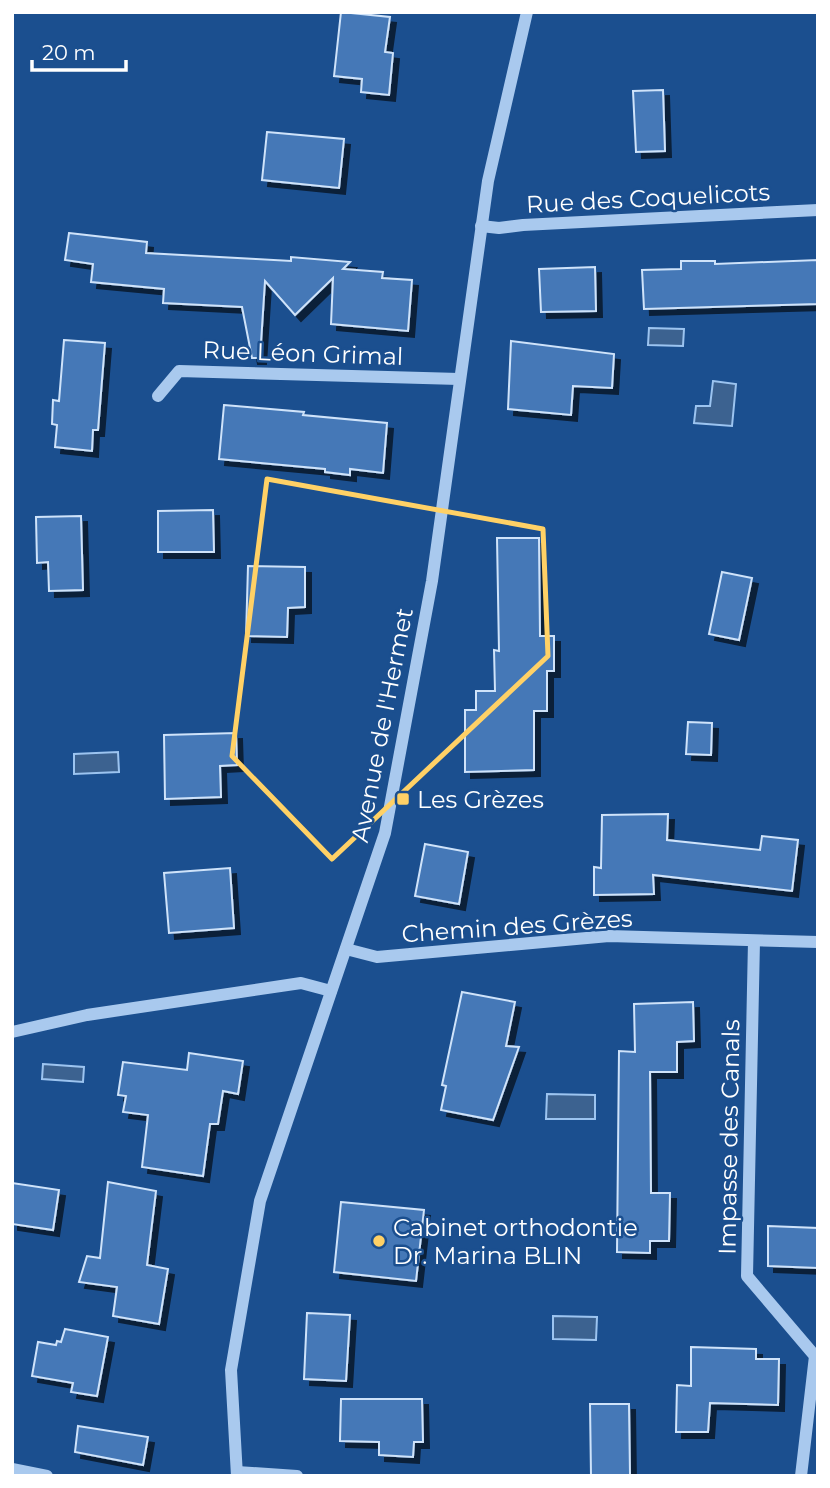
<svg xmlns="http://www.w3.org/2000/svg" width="830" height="1488" viewBox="0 0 830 1488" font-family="Montserrat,sans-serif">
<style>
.water{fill:#3c6290;stroke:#9cc4f0;stroke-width:2}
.building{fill:#4478b7;stroke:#cfe3fa;stroke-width:2;filter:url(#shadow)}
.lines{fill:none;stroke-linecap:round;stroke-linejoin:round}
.minor{stroke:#a9c9ee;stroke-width:12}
.marked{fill:none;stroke:#ffd166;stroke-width:5;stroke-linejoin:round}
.poi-dot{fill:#ffd166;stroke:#1b4f8f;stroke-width:2.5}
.labels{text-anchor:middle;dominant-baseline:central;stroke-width:5;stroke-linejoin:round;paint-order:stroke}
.street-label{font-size:24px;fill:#fff;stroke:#1b4f8f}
.poi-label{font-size:24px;fill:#fff;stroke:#1b4f8f;text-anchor:start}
</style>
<defs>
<filter id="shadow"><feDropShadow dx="6" dy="6" stdDeviation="0" flood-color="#0009"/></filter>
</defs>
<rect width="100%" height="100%" fill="#1b4f8f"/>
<g class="water">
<path d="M 649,328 L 684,329 L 683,346 L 648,345 Z"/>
<path d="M 713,381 L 736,384 L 732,426 L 694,423 L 696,406 L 710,406 Z"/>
<path d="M 118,752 L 119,772 L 74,774 L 74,754 Z"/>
<path d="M 43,1064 L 84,1067 L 83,1082 L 42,1079 Z"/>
<path d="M 547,1094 L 595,1095 L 595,1119 L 546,1119 Z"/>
<path d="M 553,1316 L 597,1317 L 596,1340 L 553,1339 Z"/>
</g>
<g class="building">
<path d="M 341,12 L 390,17 L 385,52 L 393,53 L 389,95 L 361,92 L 362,79 L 334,76 Z"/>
<path d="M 663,90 L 665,151 L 636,152 L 633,91 Z"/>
<path d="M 267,132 L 344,139 L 339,188 L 262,180 Z"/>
<path d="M 69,233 L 147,242 L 146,253 L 291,261 L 291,257 L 350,262 L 343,269 L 383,272 L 382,278 L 412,280 L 408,331 L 331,324 L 333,278 L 295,315 L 265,281 L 260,358 L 252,358 L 242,307 L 163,303 L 164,289 L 91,282 L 93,264 L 65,260 Z"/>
<path d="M 818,260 L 818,304 L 644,309 L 642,270 L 681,269 L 681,261 L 715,261 L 715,264 Z"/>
<path d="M 595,267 L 596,311 L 541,312 L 539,269 Z"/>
<path d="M 64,340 L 105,343 L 98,430 L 93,430 L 92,451 L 55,447 L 57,425 L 52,424 L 53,400 L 59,401 Z"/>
<path d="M 511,341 L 614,354 L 612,388 L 573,386 L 571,415 L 508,409 Z"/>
<path d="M 224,405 L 304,412 L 303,415 L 387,423 L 383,473 L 350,469 L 350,475 L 325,472 L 325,469 L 219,459 Z"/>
<path d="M 213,510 L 214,552 L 158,552 L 158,511 Z"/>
<path d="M 81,516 L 83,590 L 49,591 L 48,562 L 37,563 L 36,517 Z"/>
<path d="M 497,538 L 539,538 L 540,636 L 554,636 L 554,671 L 547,671 L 547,711 L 534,711 L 534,770 L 465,772 L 465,710 L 476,710 L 476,691 L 495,691 L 494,650 L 499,651 Z"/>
<path d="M 248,566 L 305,567 L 305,607 L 288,608 L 287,637 L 246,636 Z"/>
<path d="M 722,572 L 752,578 L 739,640 L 709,634 Z"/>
<path d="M 688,722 L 712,723 L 711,755 L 686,754 Z"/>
<path d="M 236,733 L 237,765 L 220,766 L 221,797 L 165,799 L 164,735 Z"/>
<path d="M 668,814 L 667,840 L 760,850 L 762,836 L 798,840 L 792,891 L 653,875 L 654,894 L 594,895 L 594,867 L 601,868 L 602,815 Z"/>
<path d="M 425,844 L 468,852 L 459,904 L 415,896 Z"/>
<path d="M 230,868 L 234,928 L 169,933 L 164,873 Z"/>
<path d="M 462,992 L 515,1002 L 506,1046 L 519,1047 L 493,1120 L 441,1110 L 446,1086 L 442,1085 Z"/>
<path d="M 693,1002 L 694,1041 L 677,1042 L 677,1072 L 650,1072 L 651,1193 L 670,1193 L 669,1241 L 650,1241 L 650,1253 L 617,1252 L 619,1051 L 635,1052 L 634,1004 Z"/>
<path d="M 189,1053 L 243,1061 L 238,1094 L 223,1091 L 218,1124 L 210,1124 L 203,1176 L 142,1167 L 148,1115 L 123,1112 L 126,1096 L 118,1095 L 123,1062 L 187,1070 Z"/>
<path d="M 108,1182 L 156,1191 L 147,1265 L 168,1269 L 159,1324 L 113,1316 L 117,1287 L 79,1282 L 87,1256 L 100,1258 Z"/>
<path d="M 12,1183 L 59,1190 L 53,1230 L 12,1224 Z"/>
<path d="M 341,1202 L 424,1210 L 416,1281 L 334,1272 Z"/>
<path d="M 768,1226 L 818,1228 L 818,1268 L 768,1266 Z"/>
<path d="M 307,1313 L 350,1315 L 346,1381 L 304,1379 Z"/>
<path d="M 65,1329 L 108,1337 L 97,1396 L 71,1392 L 73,1383 L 32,1376 L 38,1342 L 56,1345 L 57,1341 L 61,1342 Z"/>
<path d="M 691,1347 L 756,1349 L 756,1359 L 779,1359 L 778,1405 L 710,1403 L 708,1432 L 676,1432 L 677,1385 L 691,1386 Z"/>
<path d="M 341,1399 L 422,1399 L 423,1442 L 414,1442 L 413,1457 L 379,1455 L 379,1442 L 340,1441 Z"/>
<path d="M 590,1404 L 629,1404 L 630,1475 L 591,1475 Z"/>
<path d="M 78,1426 L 148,1437 L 143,1465 L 75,1452 Z"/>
</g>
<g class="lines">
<g class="minor">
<path d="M 481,226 L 499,228 L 523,225 L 818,210"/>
<path d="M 158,396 L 179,371 L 459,379"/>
<path d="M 754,941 L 747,1276 L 815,1356 L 801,1476"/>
<path d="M 346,949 L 377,957 L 609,936 L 818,942"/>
<path d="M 12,1032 L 87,1015 L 301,983 L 331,991"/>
<path d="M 12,1469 L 47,1476"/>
<path d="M 237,1472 L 297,1476"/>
<path d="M 237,1476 L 231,1370 L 260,1201 L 385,833 L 432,581 L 488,181 L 527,12"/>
</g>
</g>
<path class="marked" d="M 267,479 L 543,529 L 548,656 L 332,859 L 232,756 Z"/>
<g class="poi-dot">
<rect x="396" y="792" width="14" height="14" rx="3.5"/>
<circle cx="379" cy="1241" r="7"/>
</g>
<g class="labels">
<g class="street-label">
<text transform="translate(648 198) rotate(-3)">Rue des Coquelicots</text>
<text transform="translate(303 353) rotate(2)">Rue Léon Grimal</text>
<text transform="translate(382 725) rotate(-79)">Avenue de l'Hermet</text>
<text transform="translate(517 926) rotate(-4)">Chemin des Grèzes</text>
<text transform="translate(729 1137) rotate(-89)">Impasse des Canals</text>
</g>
<g class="poi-label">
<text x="417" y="799">Les Grèzes</text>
<text x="393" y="1227">Cabinet orthodontie<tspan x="393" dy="28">Dr. Marina BLIN</tspan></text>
</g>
</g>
<rect width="830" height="1488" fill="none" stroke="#ffffff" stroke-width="28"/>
<path d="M32 60v10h94v-10" fill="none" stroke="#ffffff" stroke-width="3.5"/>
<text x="42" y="60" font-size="21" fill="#ffffff" stroke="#1b4f8f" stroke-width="5" paint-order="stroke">20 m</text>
</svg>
